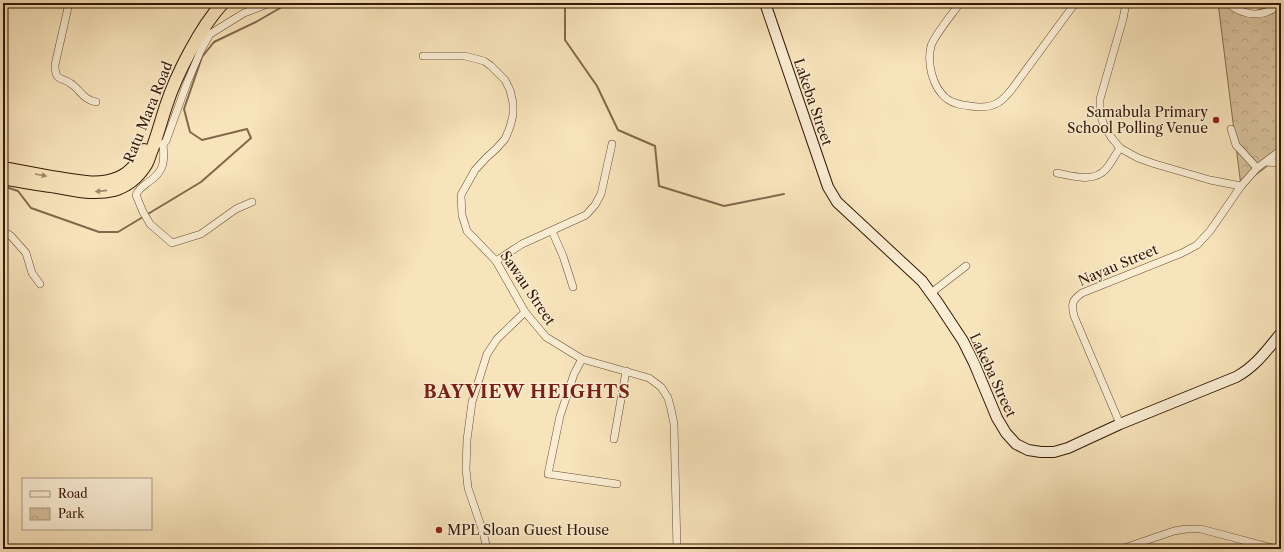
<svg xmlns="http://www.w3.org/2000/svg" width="1284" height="552" viewBox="0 0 1284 552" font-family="'Libre Caslon Text',serif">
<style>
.park{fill:url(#park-crowns);stroke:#866c50}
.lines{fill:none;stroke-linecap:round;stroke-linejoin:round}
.stream{stroke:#82684c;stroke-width:2}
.minor-casing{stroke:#664a31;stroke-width:8}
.secondary-casing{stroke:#351703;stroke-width:12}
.trunk-casing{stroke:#351703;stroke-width:14}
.minor{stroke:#faedd3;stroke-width:7}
.secondary{stroke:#faedd3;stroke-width:10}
.trunk{stroke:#f8e4bb;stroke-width:12}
.oneway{fill:#a08868}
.poi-dot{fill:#8f2418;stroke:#faedd3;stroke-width:1.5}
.labels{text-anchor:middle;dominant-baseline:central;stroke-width:3;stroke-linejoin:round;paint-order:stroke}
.street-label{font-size:14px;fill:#351703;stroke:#faedd3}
.poi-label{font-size:14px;fill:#351703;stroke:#faedd3;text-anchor:end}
.district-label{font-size:18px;font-weight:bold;letter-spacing:1px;fill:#7a1f14;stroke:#faedd3}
</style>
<defs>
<pattern id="park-crowns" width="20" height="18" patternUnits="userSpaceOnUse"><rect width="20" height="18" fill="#d7c19c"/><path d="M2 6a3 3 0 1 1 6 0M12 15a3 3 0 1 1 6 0" fill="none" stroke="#b9a585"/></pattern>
</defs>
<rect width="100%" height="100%" fill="#f8e4bb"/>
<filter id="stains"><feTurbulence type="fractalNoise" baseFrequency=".005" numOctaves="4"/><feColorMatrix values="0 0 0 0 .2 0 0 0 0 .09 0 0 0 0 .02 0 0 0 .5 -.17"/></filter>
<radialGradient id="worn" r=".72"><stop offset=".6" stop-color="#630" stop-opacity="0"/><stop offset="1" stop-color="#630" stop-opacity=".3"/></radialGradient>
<path class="park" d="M 1218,3 L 1226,3 L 1248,13 L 1281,3 L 1281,156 L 1241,186 Z"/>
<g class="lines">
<g class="stream">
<path d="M 565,3 L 565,40 L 597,86 L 618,130 L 655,146 L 659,186 L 724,206 L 784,194"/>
<path d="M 3,186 L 18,191 L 31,208 L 99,232 L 118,232 L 201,182 L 251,138 L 247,129 L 202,140 L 190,132 L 184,109 L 202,57 L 214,42 L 256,22 L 287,4 L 314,3"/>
</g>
<defs>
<g id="minor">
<path d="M 69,3 L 55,65 C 55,69 55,74 58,77 C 61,80 67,80 70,83 C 80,89 83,100 96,102"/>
<path d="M 960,3 C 953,13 934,36 931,46 C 927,63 932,87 947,99 C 954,104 962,105 970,106 C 981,108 990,108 999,102 C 1004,99 1008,94 1012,89 L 1073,6 L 1079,3"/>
<path d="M 1126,3 L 1123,19 L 1100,99 L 1100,112 L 1103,123 L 1111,137 L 1120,148 L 1138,158 L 1155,164 L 1210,180 L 1241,186"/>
<path d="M 1228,3 C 1243,16 1265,19 1280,3"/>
<path d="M 423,56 L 465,56 L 484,61 L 491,66 L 505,80 L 510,90 L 513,103 L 513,115 L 510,127 L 505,139 L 496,149 L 486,158 L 475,170 L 461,195 L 462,215 L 467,231 L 496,261 L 525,312 L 546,337 L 582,359 L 649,378 L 661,387 L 668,398 L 671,409 L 674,424 L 677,549"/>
<path d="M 1231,129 L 1236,145 L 1257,168"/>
<path d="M 160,144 L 163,144 L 166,141 L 187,83 L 201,50 L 210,34 L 244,13 L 270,3"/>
<path d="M 163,144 C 165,163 164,172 147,183 C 143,186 138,190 136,195 L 143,212 L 150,224 L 172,243 L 201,234 L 236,209 L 252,202"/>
<path d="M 1266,162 L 1281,163"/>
<path d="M 1057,173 C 1072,176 1094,183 1106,169 C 1111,163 1115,155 1120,148"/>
<path d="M 3,231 L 11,236 L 26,253 L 32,273 L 40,284"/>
<path d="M 552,231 L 563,256 L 573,287"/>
<path d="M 496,261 L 522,244 L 586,215 L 595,205 L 601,194 L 612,144"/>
<path d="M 931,293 L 966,266"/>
<path d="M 582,359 L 574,374 L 560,416 L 548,474 L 617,484"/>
<path d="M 1120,424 L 1074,316 C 1071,304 1072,300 1082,293 L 1182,253 L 1197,245 L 1210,231 L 1241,186 L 1257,168 L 1281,150"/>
<path d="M 614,439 L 626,371"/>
<path d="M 487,549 L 483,532 L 468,488 L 466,469 L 467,440 L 472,402 L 487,354 L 497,339 L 525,312"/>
<path d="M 776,549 L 778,548"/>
<path d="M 1121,549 L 1174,531 L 1186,529 L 1201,529 L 1276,549"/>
</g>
<path id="secondary" d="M 765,3 L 828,187 L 837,202 L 922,281 L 938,303 L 963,341 L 974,363 L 997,418 L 1006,433 L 1016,444 L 1028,450 L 1041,452 L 1054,452 L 1068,448 L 1120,424 L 1236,377 C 1256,366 1267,350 1281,333"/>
<g id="trunk">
<path d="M 3,168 C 19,171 35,174 51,177 C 73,180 97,187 118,178 C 131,173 139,161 144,150"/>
<path d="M 3,178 C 19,181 35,184 51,186 C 71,190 94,195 114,190 C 127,186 138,177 145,166 C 148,162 149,157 151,152 C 157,137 161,121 166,106 C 176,75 201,26 223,3"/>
</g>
</defs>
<use href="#minor" class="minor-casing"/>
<use href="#secondary" class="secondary-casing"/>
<use href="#trunk" class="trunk-casing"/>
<use href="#minor" class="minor"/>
<use href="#secondary" class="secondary"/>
<use href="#trunk" class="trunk"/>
</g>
<defs><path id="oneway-solid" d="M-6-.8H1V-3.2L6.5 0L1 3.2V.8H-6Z"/></defs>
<g class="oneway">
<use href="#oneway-solid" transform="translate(41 175) rotate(10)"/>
<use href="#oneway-solid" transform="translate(101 191) rotate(174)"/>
</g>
<g class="poi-dot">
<circle cx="1216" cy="120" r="4"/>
<circle cx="439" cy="530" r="4"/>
</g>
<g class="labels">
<g class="street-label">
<text transform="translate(813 102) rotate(71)">Lakeba Street</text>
<text transform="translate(148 112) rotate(-68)">Ratu Mara Road</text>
<text transform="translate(1118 265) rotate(-23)">Nayau Street</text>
<text transform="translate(528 288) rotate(56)">Sawau Street</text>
<text transform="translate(993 375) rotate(65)">Lakeba Street</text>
</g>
<g class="poi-label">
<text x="1208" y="112">Samabula Primary<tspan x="1208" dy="16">School Polling Venue</tspan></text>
<text x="447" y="530" text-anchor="start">MPL Sloan Guest House</text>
</g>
<g class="district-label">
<text x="527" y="392">BAYVIEW HEIGHTS</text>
</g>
</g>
<rect width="1284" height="552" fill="none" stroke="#f8e4bb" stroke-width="16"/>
<rect x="4" y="4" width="1276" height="544" fill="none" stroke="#351703" stroke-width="2"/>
<rect x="8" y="8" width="1268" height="536" fill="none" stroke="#351703"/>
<rect x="22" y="478" width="130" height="52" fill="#faedd3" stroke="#ab9780"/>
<rect x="30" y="491" width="20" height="6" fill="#faedd3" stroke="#ab9780"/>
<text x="58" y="498" font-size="12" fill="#351703">Road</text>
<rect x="30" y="508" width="20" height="12" fill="url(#park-crowns)" stroke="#ab9780"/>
<text x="58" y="518" font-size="12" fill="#351703">Park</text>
<rect width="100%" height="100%" filter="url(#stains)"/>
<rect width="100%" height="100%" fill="url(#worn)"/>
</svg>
